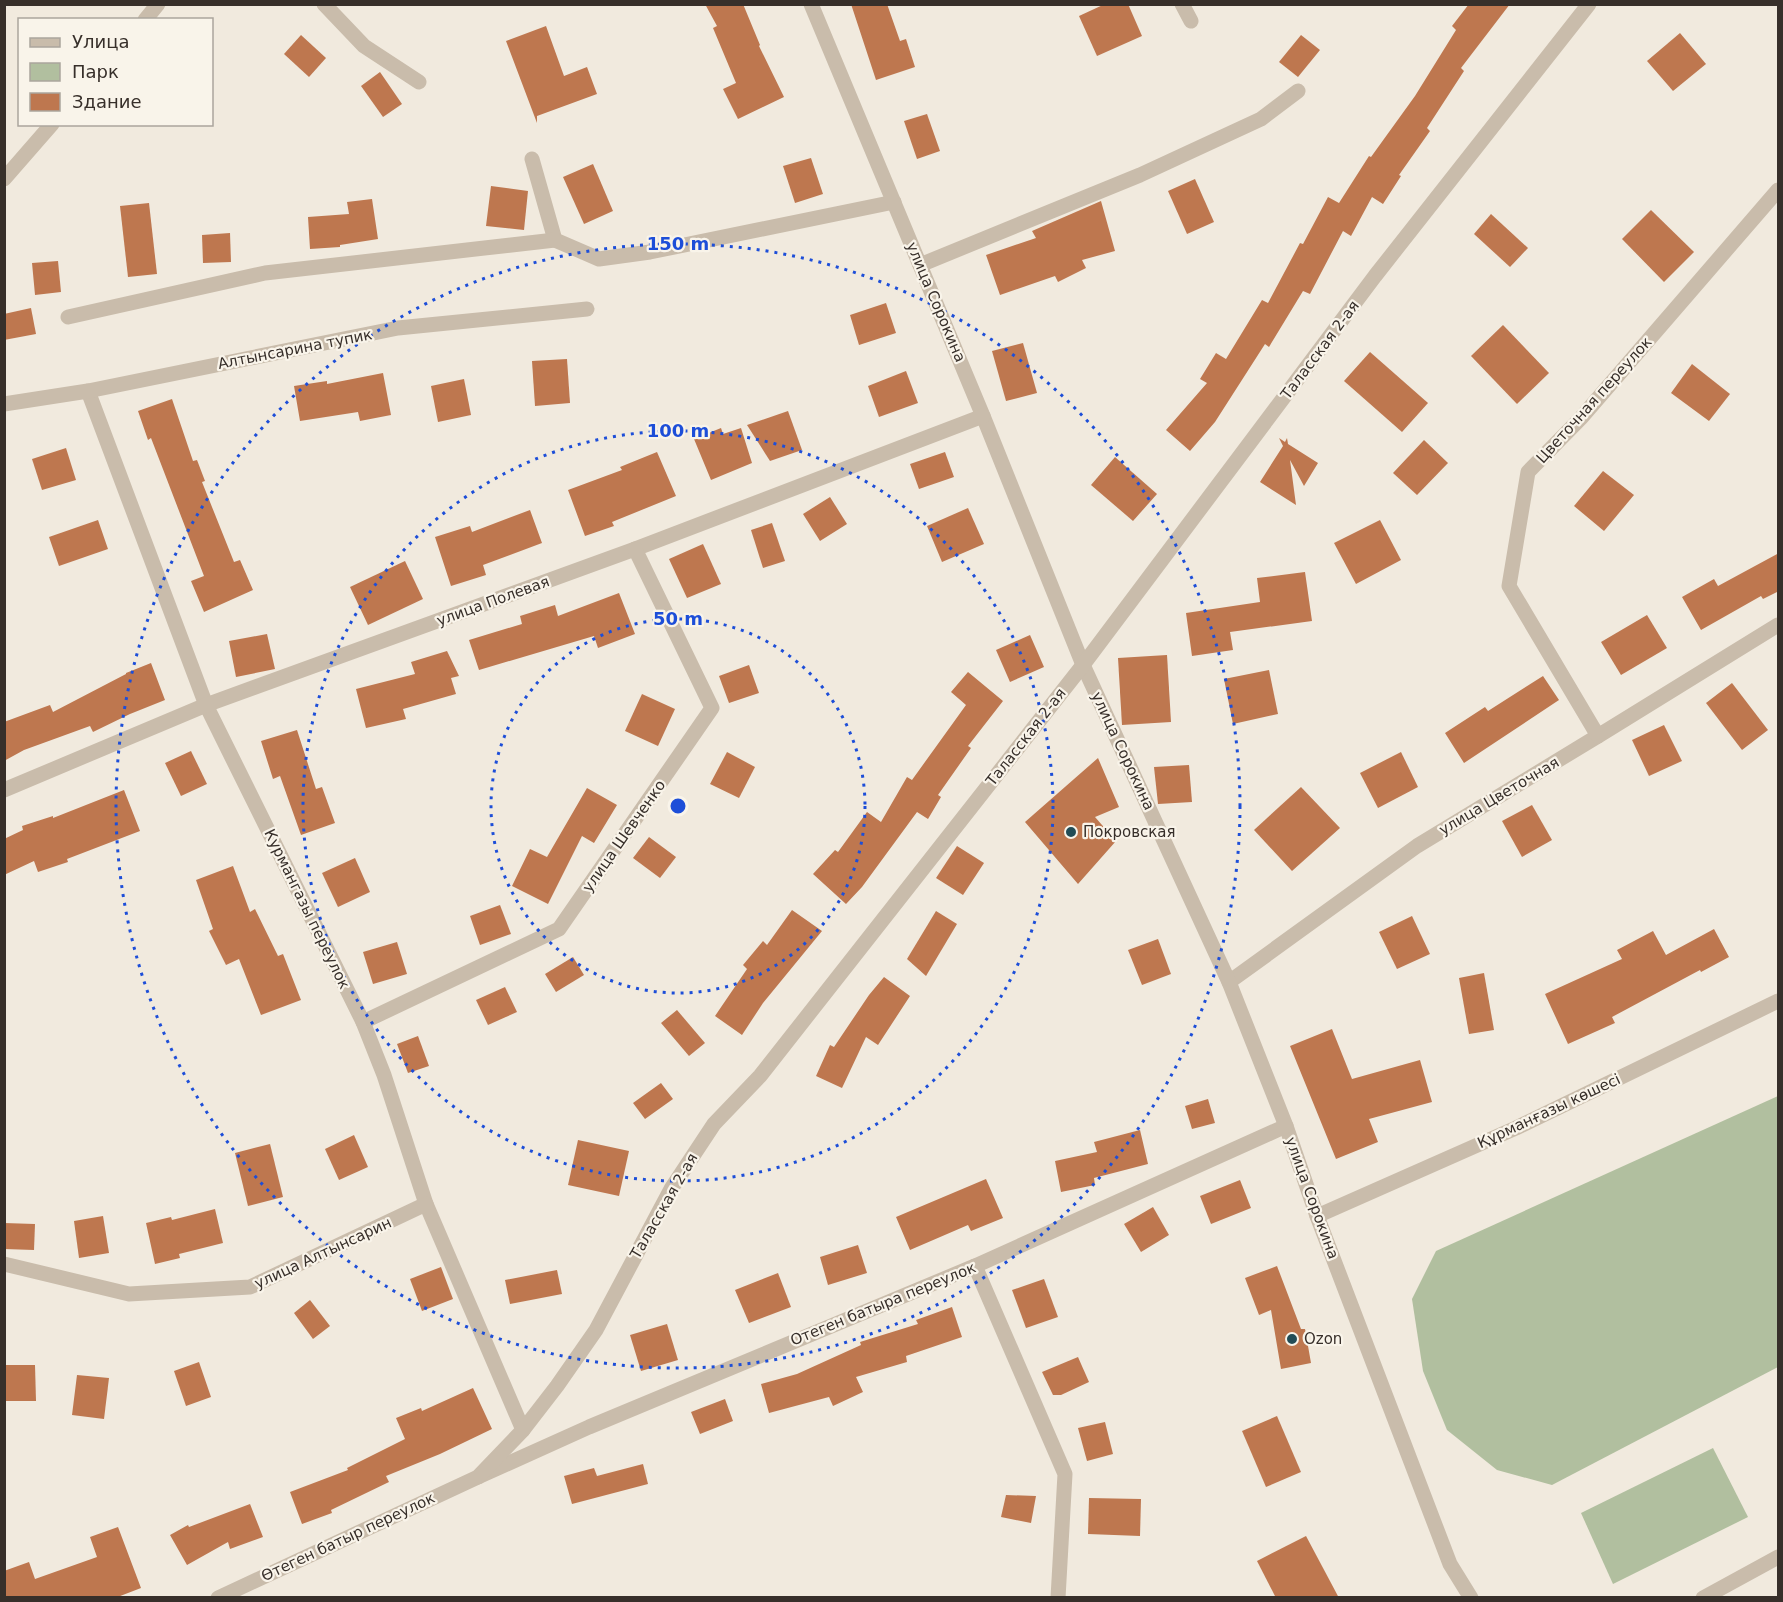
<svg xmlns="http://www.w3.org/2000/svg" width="1783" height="1602" viewBox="0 0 1783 1602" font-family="'DejaVu Sans',sans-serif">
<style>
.green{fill:#b1bf9f}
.building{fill:#be774f}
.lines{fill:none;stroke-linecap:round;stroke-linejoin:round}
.service{stroke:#c9bcab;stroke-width:15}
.minor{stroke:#c9bcab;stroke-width:15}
.tertiary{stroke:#c9bcab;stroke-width:15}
.ring{fill:none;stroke:#1d4ed8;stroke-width:3;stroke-dasharray:3 6}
.poi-dot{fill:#224c56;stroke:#f9f4ea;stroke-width:2}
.labels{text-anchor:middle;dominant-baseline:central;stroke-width:4.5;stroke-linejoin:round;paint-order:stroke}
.street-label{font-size:15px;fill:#372f2a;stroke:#f9f4ea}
.poi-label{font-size:15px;fill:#372f2a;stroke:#f9f4ea;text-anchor:start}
.centre{fill:#1d4ed8;stroke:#f9f4ea;stroke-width:3}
.ring-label{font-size:18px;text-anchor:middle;font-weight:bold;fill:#1d4ed8;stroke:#f9f4ea;stroke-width:4.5;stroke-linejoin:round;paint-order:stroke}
</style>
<rect width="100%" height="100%" fill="#f1eade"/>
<g class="green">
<path d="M 1778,1096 L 1778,1367 L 1552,1485 L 1497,1470 L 1447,1430 L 1423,1371 L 1412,1299 L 1436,1251 Z"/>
<path d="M 1713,1448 L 1748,1517 L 1613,1584 L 1581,1513 Z"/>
</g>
<g class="building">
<path d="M 705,4 L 743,4 L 760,45 L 759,46 L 784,97 L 738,119 L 723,89 L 736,83 L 713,28 L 717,26 Z"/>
<path d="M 851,4 L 887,4 L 900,41 L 906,39 L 915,67 L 876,80 Z"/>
<path d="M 1105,4 L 1128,4 L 1142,36 L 1097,56 L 1079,16 Z"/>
<path d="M 1469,4 L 1510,4 L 1461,68 L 1464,71 L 1427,128 L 1430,131 L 1399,175 L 1401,176 L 1383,204 L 1372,197 L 1351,236 L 1343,231 L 1310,294 L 1303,291 L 1269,347 L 1265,344 L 1215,422 L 1190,451 L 1166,430 L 1207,383 L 1200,379 L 1216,353 L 1226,359 L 1262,300 L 1268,303 L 1300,243 L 1303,244 L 1328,197 L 1339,203 L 1369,156 L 1371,157 L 1415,96 L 1456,30 L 1452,26 Z"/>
<path d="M 546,26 L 564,76 L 587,67 L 597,94 L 537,116 L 537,123 L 506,41 Z"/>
<path d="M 1680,33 L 1706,64 L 1673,91 L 1647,61 Z"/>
<path d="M 301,35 L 326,58 L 309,77 L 284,54 Z"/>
<path d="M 1301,35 L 1320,50 L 1298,77 L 1279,62 Z"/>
<path d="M 380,72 L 402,104 L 383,117 L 361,86 Z"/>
<path d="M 927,114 L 940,151 L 917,159 L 904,121 Z"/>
<path d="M 811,158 L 823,194 L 795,203 L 783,166 Z"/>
<path d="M 593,164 L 613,211 L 584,224 L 563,177 Z"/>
<path d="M 1195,179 L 1214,222 L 1187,234 L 1168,191 Z"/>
<path d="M 491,186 L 528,191 L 524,230 L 486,226 Z"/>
<path d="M 372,199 L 378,239 L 340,245 L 340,247 L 310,249 L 308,217 L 349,214 L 347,202 Z"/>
<path d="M 1101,201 L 1115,251 L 1082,260 L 1086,268 L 1058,282 L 1055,276 L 1000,295 L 986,255 L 1036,238 L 1032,231 Z"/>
<path d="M 149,203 L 157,274 L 128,277 L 120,206 Z"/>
<path d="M 1651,210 L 1694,252 L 1664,282 L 1622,239 Z"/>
<path d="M 1491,214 L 1528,248 L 1510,267 L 1474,234 Z"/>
<path d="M 230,233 L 231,262 L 203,263 L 202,235 Z"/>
<path d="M 58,261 L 61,292 L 35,295 L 32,263 Z"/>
<path d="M 886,303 L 896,333 L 859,345 L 850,315 Z"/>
<path d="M 31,308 L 36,334 L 4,340 L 4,314 Z"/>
<path d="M 1503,325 L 1549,373 L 1517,404 L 1471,356 Z"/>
<path d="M 1023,343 L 1037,393 L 1006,401 L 992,351 Z"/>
<path d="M 1370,352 L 1428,403 L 1402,432 L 1344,381 Z"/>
<path d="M 567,359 L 570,403 L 535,406 L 532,361 Z"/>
<path d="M 1692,364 L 1730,394 L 1709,421 L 1671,393 Z"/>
<path d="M 906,371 L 918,403 L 879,417 L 868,386 Z"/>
<path d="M 383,373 L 391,415 L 360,421 L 358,412 L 300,421 L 294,386 L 327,381 L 327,384 Z"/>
<path d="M 464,379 L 471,415 L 438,422 L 431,386 Z"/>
<path d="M 172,399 L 193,461 L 197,460 L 205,481 L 202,482 L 234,562 L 240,560 L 253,590 L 204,612 L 191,581 L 204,576 L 151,438 L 148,440 L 138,411 Z"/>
<path d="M 788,411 L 802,450 L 770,461 L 747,425 Z"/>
<path d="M 721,428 L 723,434 L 741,428 L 752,463 L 711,480 L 694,439 Z"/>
<path d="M 1279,438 L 1285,442 L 1287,438 L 1288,444 L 1318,463 L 1304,486 L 1290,460 L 1296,505 L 1260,482 L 1283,446 Z"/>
<path d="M 1424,440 L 1448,463 L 1417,495 L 1393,473 Z"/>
<path d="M 66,448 L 76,480 L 42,490 L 32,459 Z"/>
<path d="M 657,452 L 676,496 L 612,522 L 614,526 L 585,536 L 568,490 L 622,470 L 620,467 Z"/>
<path d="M 945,452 L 954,477 L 919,489 L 910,464 Z"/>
<path d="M 1115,457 L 1157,494 L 1133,521 L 1091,485 Z"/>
<path d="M 1603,471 L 1634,495 L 1604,531 L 1574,506 Z"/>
<path d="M 830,497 L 847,524 L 820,541 L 803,514 Z"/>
<path d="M 968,508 L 984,544 L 942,562 L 927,526 Z"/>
<path d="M 530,510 L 542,543 L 483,565 L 486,575 L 451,586 L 435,537 L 470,526 L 472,532 Z"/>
<path d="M 98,520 L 108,549 L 59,566 L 49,537 Z"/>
<path d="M 1380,520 L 1401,560 L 1356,584 L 1334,543 Z"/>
<path d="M 772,523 L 785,561 L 763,568 L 751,530 Z"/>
<path d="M 703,544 L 721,584 L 687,598 L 669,559 Z"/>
<path d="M 1779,553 L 1779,591 L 1763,599 L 1761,596 L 1701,630 L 1682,597 L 1714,579 L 1718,586 Z"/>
<path d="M 405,561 L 423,599 L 368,625 L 350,587 Z"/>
<path d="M 1305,572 L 1312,621 L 1230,632 L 1233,650 L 1192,656 L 1186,613 L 1260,602 L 1257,578 Z"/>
<path d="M 619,593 L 635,634 L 598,648 L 594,636 L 479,670 L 469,640 L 522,624 L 520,616 L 555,605 L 558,616 Z"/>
<path d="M 1647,615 L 1667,648 L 1621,675 L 1601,642 Z"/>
<path d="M 267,634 L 275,669 L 236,677 L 229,641 Z"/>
<path d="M 1030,635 L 1044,667 L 1010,682 L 996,650 Z"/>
<path d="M 447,651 L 459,676 L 451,678 L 456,694 L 403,709 L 406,719 L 366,728 L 356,689 L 415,674 L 411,662 Z"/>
<path d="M 1167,655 L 1171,722 L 1122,725 L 1118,658 Z"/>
<path d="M 151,663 L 165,700 L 130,714 L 93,732 L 90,726 L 24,750 L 4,761 L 4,722 L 50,705 L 53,712 L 126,674 L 126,673 Z"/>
<path d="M 749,665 L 759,693 L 729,703 L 719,676 Z"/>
<path d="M 1269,670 L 1278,714 L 1233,724 L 1224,679 Z"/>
<path d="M 968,672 L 1003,701 L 968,746 L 971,748 L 938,795 L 941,797 L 928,819 L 917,812 L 862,887 L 846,904 L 813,874 L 835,850 L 838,852 L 867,812 L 881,822 L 907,777 L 912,780 L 966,705 L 951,692 Z"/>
<path d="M 1543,676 L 1559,700 L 1464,763 L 1445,733 L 1485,707 L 1488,711 Z"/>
<path d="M 1732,683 L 1768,730 L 1742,750 L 1706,703 Z"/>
<path d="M 642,694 L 675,709 L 658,746 L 625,731 Z"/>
<path d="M 1664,725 L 1682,761 L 1649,776 L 1632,740 Z"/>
<path d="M 297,730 L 316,789 L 322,787 L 335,823 L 301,835 L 280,776 L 273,779 L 261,741 Z"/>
<path d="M 191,751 L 207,784 L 181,796 L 165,763 Z"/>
<path d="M 727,752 L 755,767 L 739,798 L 710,784 Z"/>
<path d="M 1401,752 L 1418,787 L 1378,808 L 1360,773 Z"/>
<path d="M 1098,758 L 1119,807 L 1095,817 L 1116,841 L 1078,884 L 1025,822 Z"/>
<path d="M 1189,765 L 1192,802 L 1158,804 L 1154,767 Z"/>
<path d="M 1301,787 L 1340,828 L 1292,871 L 1254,830 Z"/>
<path d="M 587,788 L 617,805 L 594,843 L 582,836 L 548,904 L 512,886 L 530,849 L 547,857 Z"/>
<path d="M 124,790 L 140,831 L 67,859 L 68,862 L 38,872 L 34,861 L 4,875 L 4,839 L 23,830 L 22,826 L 53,816 L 53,818 Z"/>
<path d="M 1532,805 L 1552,840 L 1522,857 L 1502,821 Z"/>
<path d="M 649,837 L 676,857 L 660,878 L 633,858 Z"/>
<path d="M 957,846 L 984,863 L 963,895 L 936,878 Z"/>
<path d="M 355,858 L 370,892 L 338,907 L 322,873 Z"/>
<path d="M 233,866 L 250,912 L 255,909 L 278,956 L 283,954 L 301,1000 L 261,1015 L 239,959 L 226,965 L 209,931 L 213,929 L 196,880 Z"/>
<path d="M 500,905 L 511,934 L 480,945 L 470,916 Z"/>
<path d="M 792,910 L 822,931 L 763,1003 L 742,1035 L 715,1016 L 747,969 L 743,965 L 763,941 L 767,945 Z"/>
<path d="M 936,911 L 957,924 L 926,976 L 907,959 Z"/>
<path d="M 1412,916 L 1430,954 L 1397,969 L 1379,932 Z"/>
<path d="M 1714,929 L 1729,957 L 1701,972 L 1700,970 L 1612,1017 L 1615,1023 L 1568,1044 L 1545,994 L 1622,959 L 1617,950 L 1653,931 L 1666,955 Z"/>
<path d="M 1158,939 L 1171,974 L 1142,985 L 1128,950 Z"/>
<path d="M 397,942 L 407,974 L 373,984 L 363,952 Z"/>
<path d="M 573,957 L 584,975 L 556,992 L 545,974 Z"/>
<path d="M 1484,973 L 1494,1030 L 1469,1034 L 1459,978 Z"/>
<path d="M 884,977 L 910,996 L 878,1045 L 866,1037 L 842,1088 L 816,1076 L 830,1045 L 834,1047 L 869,995 Z"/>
<path d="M 505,987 L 517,1012 L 488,1025 L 476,1000 Z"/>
<path d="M 677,1010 L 705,1043 L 689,1056 L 661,1023 Z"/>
<path d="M 1332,1029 L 1352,1079 L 1420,1060 L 1432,1102 L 1369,1119 L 1378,1142 L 1336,1159 L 1290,1046 Z"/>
<path d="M 418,1036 L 429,1066 L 408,1073 L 397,1044 Z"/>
<path d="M 661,1083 L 673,1099 L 645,1119 L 633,1103 Z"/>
<path d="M 1208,1099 L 1215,1123 L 1192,1129 L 1185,1106 Z"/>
<path d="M 1140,1130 L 1148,1164 L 1094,1178 L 1095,1185 L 1061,1192 L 1055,1161 L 1097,1152 L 1094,1142 Z"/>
<path d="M 354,1135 L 368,1167 L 339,1180 L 325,1149 Z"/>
<path d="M 578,1140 L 629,1151 L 619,1196 L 568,1185 Z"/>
<path d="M 270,1144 L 283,1197 L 248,1206 L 235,1153 Z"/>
<path d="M 986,1179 L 1003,1218 L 971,1231 L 968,1225 L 910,1250 L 896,1217 Z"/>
<path d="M 1240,1180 L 1251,1208 L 1211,1224 L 1200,1196 Z"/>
<path d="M 1153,1207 L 1169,1235 L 1141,1252 L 1124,1224 Z"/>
<path d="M 215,1209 L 223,1243 L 179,1254 L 180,1258 L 155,1264 L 146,1223 L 171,1217 L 172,1220 Z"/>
<path d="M 103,1216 L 109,1253 L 79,1258 L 74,1221 Z"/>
<path d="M 4,1223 L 35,1224 L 34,1250 L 4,1249 Z"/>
<path d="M 858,1245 L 867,1273 L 828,1285 L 820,1257 Z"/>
<path d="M 1277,1266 L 1301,1329 L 1305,1329 L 1311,1363 L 1281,1369 L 1271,1310 L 1259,1315 L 1245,1278 Z"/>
<path d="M 441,1267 L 453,1299 L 422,1311 L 410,1279 Z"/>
<path d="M 557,1270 L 562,1294 L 510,1304 L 505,1280 Z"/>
<path d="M 778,1273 L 791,1307 L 749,1323 L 735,1290 Z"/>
<path d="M 1044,1279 L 1058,1317 L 1026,1328 L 1012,1290 Z"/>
<path d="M 310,1300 L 330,1326 L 313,1339 L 294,1313 Z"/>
<path d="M 952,1307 L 962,1337 L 906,1356 L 907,1362 L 856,1377 L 863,1392 L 833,1406 L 829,1397 L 769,1413 L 761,1384 L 797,1374 L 861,1345 L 860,1342 L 918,1324 L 916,1320 Z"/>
<path d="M 667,1324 L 678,1360 L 641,1371 L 630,1335 Z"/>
<path d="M 1078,1357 L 1089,1382 L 1061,1395 L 1053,1395 L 1042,1372 Z"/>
<path d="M 199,1362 L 211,1397 L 186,1406 L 174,1371 Z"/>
<path d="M 4,1365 L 35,1365 L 36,1401 L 4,1401 Z"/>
<path d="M 77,1375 L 109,1378 L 104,1419 L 72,1415 Z"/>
<path d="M 473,1388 L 492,1429 L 440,1454 L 386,1476 L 389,1482 L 331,1510 L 332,1513 L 302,1524 L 290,1492 L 348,1470 L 347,1468 L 405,1439 L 396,1418 L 421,1408 L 422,1411 Z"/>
<path d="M 725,1399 L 733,1421 L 700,1434 L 691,1412 Z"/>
<path d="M 1277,1416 L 1301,1472 L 1266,1487 L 1242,1431 Z"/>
<path d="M 1105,1422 L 1113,1454 L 1087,1461 L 1078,1428 Z"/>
<path d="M 643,1464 L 648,1484 L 572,1504 L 564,1476 L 594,1468 L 597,1476 Z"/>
<path d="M 1006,1495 L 1036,1496 L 1031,1523 L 1001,1517 Z"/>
<path d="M 1089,1498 L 1141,1499 L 1140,1536 L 1088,1534 Z"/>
<path d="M 250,1504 L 263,1537 L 230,1549 L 228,1542 L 187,1565 L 170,1535 L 188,1525 L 189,1527 Z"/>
<path d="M 118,1527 L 141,1588 L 115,1598 L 4,1598 L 4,1571 L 29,1562 L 35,1579 L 97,1557 L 90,1537 Z"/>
<path d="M 1306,1536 L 1339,1598 L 1276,1598 L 1257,1561 Z"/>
</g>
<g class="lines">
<g class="service">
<path d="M 532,159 L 555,240 L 599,259 L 650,252 L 894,202"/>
<path d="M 68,317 L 265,273 L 555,240"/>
<path d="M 1229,982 L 1417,846 L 1598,736"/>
</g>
<g class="minor">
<path d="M 324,4 L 364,46 L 419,82"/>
<path d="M 811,4 L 983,416 L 1083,665 L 1229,982 L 1286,1126 L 1317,1216 L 1450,1564 L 1471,1598"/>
<path d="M 1182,4 L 1191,21"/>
<path d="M 145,20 L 158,4"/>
<path d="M 4,179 L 52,124"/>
<path d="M 1778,190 L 1581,418 L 1528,472 L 1509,586 L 1598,736 L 1778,625"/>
<path d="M 920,265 L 1140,175 L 1261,119 L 1298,91"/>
<path d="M 88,391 L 206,705 L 363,1022 L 384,1075 L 426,1204 L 523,1430"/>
<path d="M 4,404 L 88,391 L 398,328 L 587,309"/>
<path d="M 4,790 L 206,705 L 635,549 L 983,416"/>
<path d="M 363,1022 L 559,929 L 712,708 L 635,549"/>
<path d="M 1317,1216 L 1516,1128 L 1778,1001"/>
<path d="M 4,1264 L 129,1294 L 250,1287 L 426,1204"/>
<path d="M 975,1266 L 1065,1474 L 1058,1598"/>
<path d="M 478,1477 L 589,1427 L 975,1266 L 1286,1126"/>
<path d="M 1703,1598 L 1778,1557"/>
</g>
<path class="tertiary" d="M 218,1598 L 478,1477 L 523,1430 L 557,1386 L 596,1330 L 671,1189 L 714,1124 L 760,1076 L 1083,665 L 1375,276 L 1589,4"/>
</g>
<g class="ring">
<circle cx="678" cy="806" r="187"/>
<circle cx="678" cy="806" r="375"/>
<circle cx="678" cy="806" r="562"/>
</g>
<g class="poi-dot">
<circle cx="1071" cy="832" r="6"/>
<circle cx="1292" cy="1339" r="6"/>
</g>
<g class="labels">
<g class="street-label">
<text transform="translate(936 302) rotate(67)">улица Сорокина</text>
<text transform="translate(295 349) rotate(-11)">Алтынсарина тупик</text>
<text transform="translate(1320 350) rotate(-53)">Таласская 2-ая</text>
<text transform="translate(1594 400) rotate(-48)">Цветочная переулок</text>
<text transform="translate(493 601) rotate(-20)">улица Полевая</text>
<text transform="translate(1026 737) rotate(-52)">Таласская 2-ая</text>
<text transform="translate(1123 751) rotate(65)">улица Сорокина</text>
<text transform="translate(1499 796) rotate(-31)">улица Цветочная</text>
<text transform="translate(624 836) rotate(-55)">улица Шевченко</text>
<text transform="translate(307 909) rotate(64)">Курмангазы переулок</text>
<text transform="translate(1549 1111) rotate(-25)">Құрманғазы көшесі</text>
<text transform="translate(1312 1198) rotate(70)">улица Сорокина</text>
<text transform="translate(664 1206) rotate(-60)">Таласская 2-ая</text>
<text transform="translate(323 1253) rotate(-25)">улица Алтынсарин</text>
<text transform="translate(883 1304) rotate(-22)">Отеген батыра переулок</text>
<text transform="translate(348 1537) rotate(-25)">Өтеген батыр переулок</text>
</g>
<g class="poi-label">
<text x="1083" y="832">Покровская</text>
<text x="1304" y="1339">Ozon</text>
</g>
</g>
<circle cx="678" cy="806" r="9" class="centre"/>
<g class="ring-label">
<text x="678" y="250">150 m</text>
<text x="678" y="437">100 m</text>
<text x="678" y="625">50 m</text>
</g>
<rect width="1783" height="1602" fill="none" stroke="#372f2a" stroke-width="12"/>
<rect x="18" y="18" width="195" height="108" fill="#f9f4ea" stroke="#aba59d" stroke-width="1.5"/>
<rect x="30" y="38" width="30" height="9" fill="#c9bcab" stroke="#aba59d" stroke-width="1.5"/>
<text x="72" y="48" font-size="18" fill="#372f2a">Улица</text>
<rect x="30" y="63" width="30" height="18" fill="#b1bf9f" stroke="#aba59d" stroke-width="1.5"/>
<text x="72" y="78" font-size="18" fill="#372f2a">Парк</text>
<rect x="30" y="93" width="30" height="18" fill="#be774f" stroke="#aba59d" stroke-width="1.5"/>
<text x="72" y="108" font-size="18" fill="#372f2a">Здание</text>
</svg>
